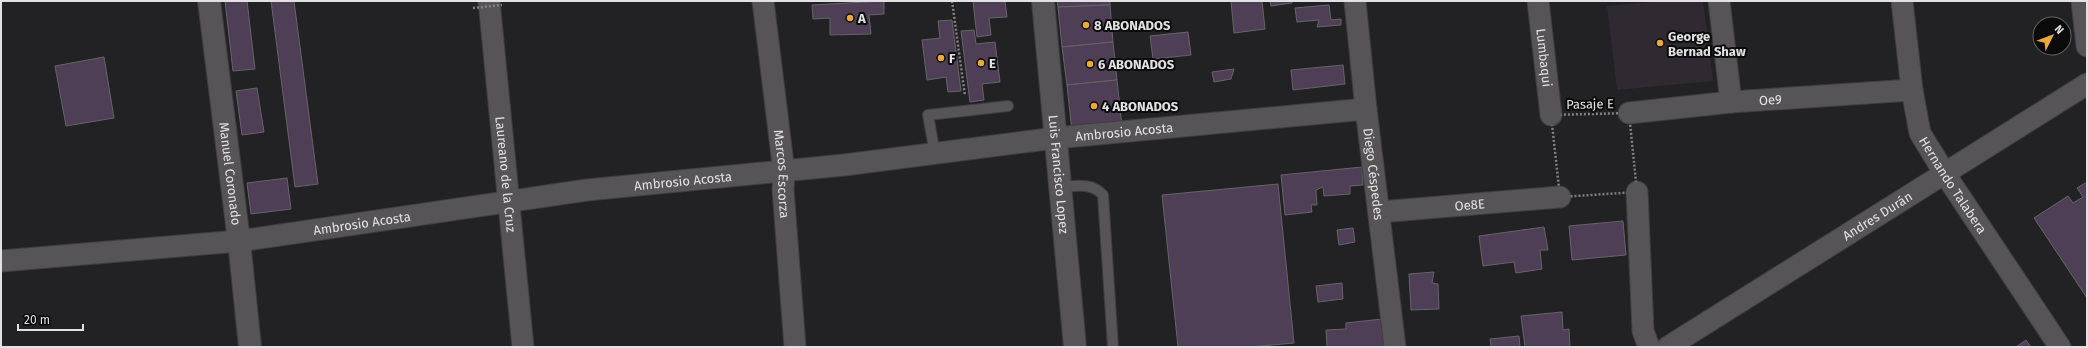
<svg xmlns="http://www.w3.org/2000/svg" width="2088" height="348" viewBox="0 0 2088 348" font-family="'Fira Sans',sans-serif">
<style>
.built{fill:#2f2a31}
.building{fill:#4f3f56;stroke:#666467}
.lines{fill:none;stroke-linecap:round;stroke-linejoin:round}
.service-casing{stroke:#3f3e40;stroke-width:12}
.minor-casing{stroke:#3f3e40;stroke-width:23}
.tertiary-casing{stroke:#3f3e40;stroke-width:24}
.path{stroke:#828183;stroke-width:2.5;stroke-dasharray:2 2;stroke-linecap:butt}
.service{stroke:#565457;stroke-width:10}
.minor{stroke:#565457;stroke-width:21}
.tertiary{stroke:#565457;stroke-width:22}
.path-bridge{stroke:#828183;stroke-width:2.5;stroke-dasharray:2 2;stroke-linecap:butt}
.poi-dot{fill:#e9aa38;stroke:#0b0b0b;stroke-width:1.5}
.labels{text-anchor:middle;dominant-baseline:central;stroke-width:4;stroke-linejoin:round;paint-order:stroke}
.poi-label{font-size:13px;font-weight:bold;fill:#e2e1e3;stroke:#0b0b0b;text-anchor:start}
.street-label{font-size:13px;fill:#e2e1e3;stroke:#0b0b0b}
</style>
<rect width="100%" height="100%" fill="#222123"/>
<path class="built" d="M 1663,1 L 1703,1 L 1713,81 L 1617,90 L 1607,6 Z"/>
<g class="building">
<path d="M 225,1 L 247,1 L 255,69 L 233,71 Z"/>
<path d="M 271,1 L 294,1 L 318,184 L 295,187 Z"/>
<path d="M 884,1 L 884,14 L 869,15 L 871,34 L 830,35 L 830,18 L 813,19 L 812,5 Z"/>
<path d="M 973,1 L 1005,1 L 1007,17 L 989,18 L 991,35 L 977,37 Z"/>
<path d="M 1057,1 L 1110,1 L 1110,5 L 1058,7 Z"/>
<path d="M 1231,1 L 1262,1 L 1265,29 L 1234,33 Z"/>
<path d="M 1270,1 L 1291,1 L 1292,3 L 1271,6 Z"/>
<path d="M 1110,5 L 1113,42 L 1062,47 L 1058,7 Z"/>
<path d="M 1329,5 L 1331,20 L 1341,19 L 1341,25 L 1317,27 L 1319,20 L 1297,22 L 1295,8 Z"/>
<path d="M 952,20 L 961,91 L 948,92 L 946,77 L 927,80 L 922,40 L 940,38 L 938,21 Z"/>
<path d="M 974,30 L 976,44 L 995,42 L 1000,82 L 982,84 L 984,100 L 970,102 L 961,31 Z"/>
<path d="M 1188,32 L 1191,55 L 1153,59 L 1150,36 Z"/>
<path d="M 1113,42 L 1117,80 L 1067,85 L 1062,47 Z"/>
<path d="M 104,57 L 114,118 L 66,126 L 55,66 Z"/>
<path d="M 1343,65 L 1345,84 L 1293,90 L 1291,70 Z"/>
<path d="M 1234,69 L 1231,79 L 1214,82 L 1212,72 Z"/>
<path d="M 1117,80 L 1122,127 L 1072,132 L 1067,85 Z"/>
<path d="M 257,88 L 264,132 L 242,135 L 236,91 Z"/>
<path d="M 1362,167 L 1363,185 L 1350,186 L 1350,194 L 1324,196 L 1323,187 L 1316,190 L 1317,205 L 1311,205 L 1312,212 L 1285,215 L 1281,175 Z"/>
<path d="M 287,178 L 291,209 L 251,214 L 247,183 Z"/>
<path d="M 2087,182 L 2087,298 L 2034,218 L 2068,196 L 2073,203 L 2083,197 L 2077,188 Z"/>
<path d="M 1278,184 L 1294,343 L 1250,347 L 1178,347 L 1162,195 Z"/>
<path d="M 1623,221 L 1626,255 L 1572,260 L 1569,226 Z"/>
<path d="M 1544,227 L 1548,250 L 1540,250 L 1542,269 L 1516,273 L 1514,262 L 1483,266 L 1479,236 Z"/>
<path d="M 1353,228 L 1355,242 L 1339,245 L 1337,230 Z"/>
<path d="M 1434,272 L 1432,283 L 1438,284 L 1439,309 L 1411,310 L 1409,274 Z"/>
<path d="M 1342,283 L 1343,299 L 1318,302 L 1316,286 Z"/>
<path d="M 1562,312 L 1563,330 L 1569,329 L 1570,347 L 1525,347 L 1521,316 Z"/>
<path d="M 1382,319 L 1384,347 L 1327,347 L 1326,330 L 1346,329 L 1346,323 Z"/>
<path d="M 1519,336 L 1520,347 L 1491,347 L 1490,339 Z"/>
<path d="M 2026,340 L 2031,347 L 2016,347 Z"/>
</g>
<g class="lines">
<defs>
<g id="service">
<path d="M 935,154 L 928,115 L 1008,106"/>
<path d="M 1060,187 C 1076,186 1091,182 1103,195 L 1113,347"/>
</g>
<g id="minor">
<path id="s1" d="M 489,1 L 523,347"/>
<path id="s2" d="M 763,1 L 784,172 L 783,189 L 795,347"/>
<path id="s3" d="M 1355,1 L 1366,109 L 1395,347"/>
<path id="s4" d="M 1538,1 L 1551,115"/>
<path d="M 1719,1 L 1731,102"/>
<path id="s5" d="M 1902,1 L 1912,90 L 1920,133 L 1945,174 L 2060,347"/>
<path d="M 2082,1 L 2087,46"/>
<path id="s6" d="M 1629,113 L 1731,102 L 1912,90"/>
<path d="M 1637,192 L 1643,331 L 1649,347"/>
<path id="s7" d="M 1379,212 L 1560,197"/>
<path id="s8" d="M 1,261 L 239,241 L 587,190 L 844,165 L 1055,138 L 1366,109"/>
<path id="s9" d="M 1668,347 L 2087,84"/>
</g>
<g id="tertiary">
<path id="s10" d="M 209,1 L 239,241 L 250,347"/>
<path id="s11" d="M 1043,1 L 1075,347"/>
</g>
</defs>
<use href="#service" class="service-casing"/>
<use href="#minor" class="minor-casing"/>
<use href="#tertiary" class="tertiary-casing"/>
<g class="path">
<path d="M 952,1 L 965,96"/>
<path d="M 1629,113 L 1637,192 L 1560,197 L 1551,115 Z"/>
</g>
<use href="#service" class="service"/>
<use href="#minor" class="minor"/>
<use href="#tertiary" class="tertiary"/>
<path class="path-bridge" d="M 473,8 L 502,5"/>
</g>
<g class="poi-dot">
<circle cx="850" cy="18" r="4"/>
<circle cx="1086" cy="25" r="4"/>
<circle cx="1660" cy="43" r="4"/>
<circle cx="941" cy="58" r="4"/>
<circle cx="981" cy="63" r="4"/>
<circle cx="1090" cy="64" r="4"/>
<circle cx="1094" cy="106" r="4"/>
</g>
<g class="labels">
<g class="poi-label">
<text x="858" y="18">A</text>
<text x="1094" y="25">8 ABONADOS</text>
<text x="1668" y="36">George<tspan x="1668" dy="15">Bernad Shaw</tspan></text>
<text x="949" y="58">F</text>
<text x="989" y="63">E</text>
<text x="1098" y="64">6 ABONADOS</text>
<text x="1102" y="106">4 ABONADOS</text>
</g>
<g class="street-label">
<text stroke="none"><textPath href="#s4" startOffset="57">Lumbaqui</textPath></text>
<text stroke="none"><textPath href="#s6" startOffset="142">Oe9</textPath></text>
<text transform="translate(1590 104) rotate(-1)">Pasaje E</text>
<text stroke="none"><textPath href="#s8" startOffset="1131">Ambrosio Acosta</textPath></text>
<text stroke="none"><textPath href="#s10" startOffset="174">Manuel Coronado</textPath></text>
<text stroke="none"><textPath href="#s1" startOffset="174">Laureano de la Cruz</textPath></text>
<text stroke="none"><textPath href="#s2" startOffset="174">Marcos Escorza</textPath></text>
<text stroke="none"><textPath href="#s11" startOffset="174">Luis Francisco Lopez</textPath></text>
<text stroke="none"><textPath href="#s3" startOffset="174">Diego Céspedes</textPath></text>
<text stroke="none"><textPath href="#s8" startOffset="687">Ambrosio Acosta</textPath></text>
<text stroke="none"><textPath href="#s5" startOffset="195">Hernando Talabera</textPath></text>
<text stroke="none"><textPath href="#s7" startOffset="91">Oe8E</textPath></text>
<text stroke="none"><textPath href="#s9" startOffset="247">Andres Durán</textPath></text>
<text stroke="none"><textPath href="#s8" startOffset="363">Ambrosio Acosta</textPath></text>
</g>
</g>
<rect width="2088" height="348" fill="none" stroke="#e2e1e3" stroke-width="4"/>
<g transform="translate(2052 36) rotate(48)"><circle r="19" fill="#0b0b0b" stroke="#616161"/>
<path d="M0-3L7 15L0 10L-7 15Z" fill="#e9aa38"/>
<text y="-6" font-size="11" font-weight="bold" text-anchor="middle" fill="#e2e1e3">N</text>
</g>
<path d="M18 324v6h65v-6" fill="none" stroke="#e2e1e3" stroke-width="2"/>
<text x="24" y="324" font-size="12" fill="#e2e1e3" stroke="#0b0b0b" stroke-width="3" paint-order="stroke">20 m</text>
</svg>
